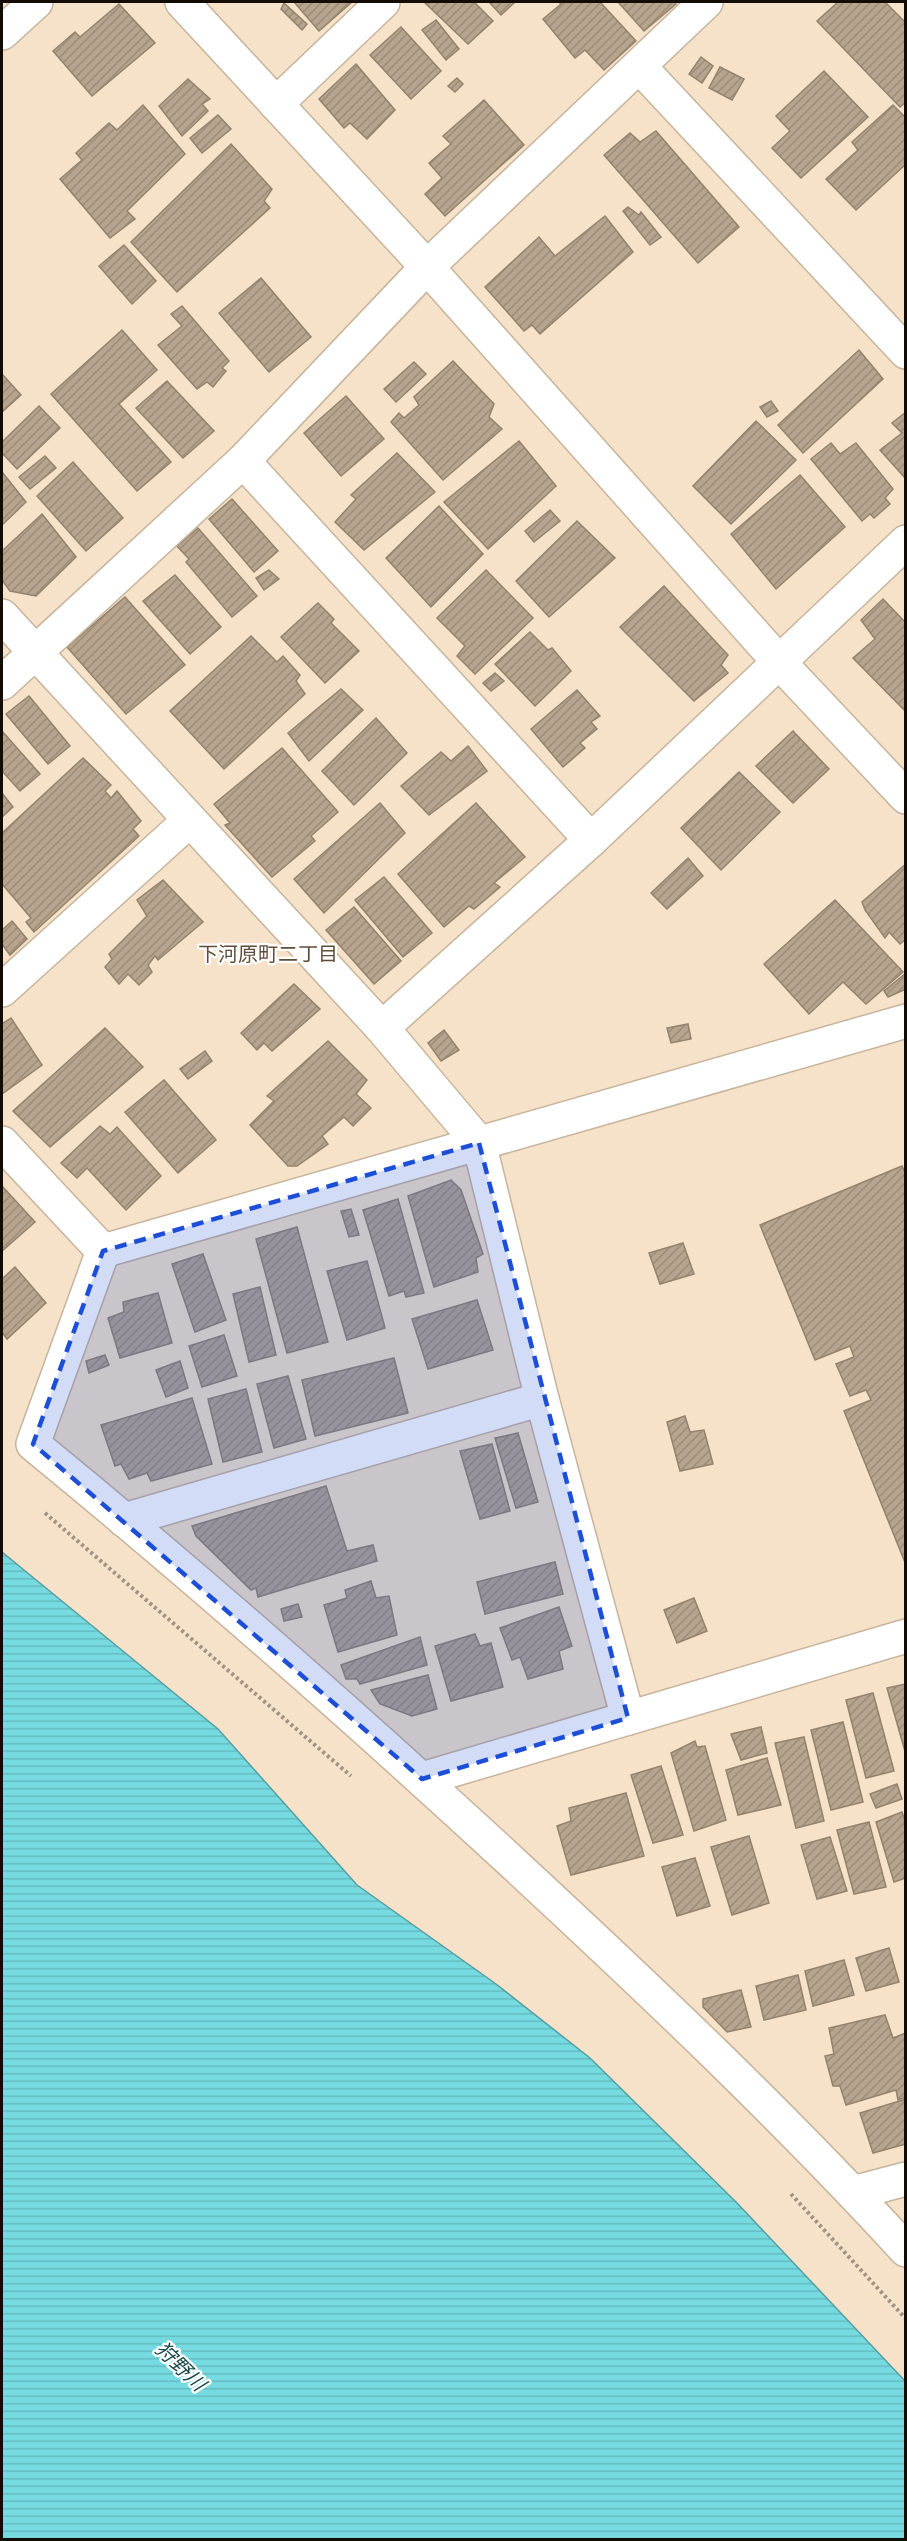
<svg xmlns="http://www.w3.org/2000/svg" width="907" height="2541" viewBox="0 0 907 2541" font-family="Ubuntu,'Noto Sans JP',sans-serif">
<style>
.water{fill:url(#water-rules);stroke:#589d9f;stroke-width:1.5}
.building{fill:url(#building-hatch);stroke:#94826c;stroke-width:1.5}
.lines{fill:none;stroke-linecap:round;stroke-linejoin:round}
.minor-casing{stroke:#c7b49c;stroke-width:36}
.path{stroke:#a29280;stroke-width:4;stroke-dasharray:3 3;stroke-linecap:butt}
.minor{stroke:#fff;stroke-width:33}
.marked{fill:#1d4ed8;fill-opacity:0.2;stroke:#1d4ed8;stroke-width:4.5;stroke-dasharray:12 8;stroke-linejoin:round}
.labels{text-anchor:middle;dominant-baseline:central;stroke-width:4.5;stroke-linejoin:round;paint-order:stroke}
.neighbourhood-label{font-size:20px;fill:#5f4e39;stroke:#fff}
.water-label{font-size:20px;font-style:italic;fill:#1c4a4c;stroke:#fff}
</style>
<defs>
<pattern id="water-rules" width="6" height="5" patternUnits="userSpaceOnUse" patternTransform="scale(1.5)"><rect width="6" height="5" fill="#75dbe1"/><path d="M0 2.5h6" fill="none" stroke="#64bbc0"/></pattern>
<pattern id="building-hatch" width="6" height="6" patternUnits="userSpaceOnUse" patternTransform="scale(1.5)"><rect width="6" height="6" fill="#b7a48d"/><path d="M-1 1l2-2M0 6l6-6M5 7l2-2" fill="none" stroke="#9c8c78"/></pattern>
</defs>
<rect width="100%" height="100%" fill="#f6e1c9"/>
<path class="water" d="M 2,1552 L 218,1729 L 357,1885 L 496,1984 L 590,2058 L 737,2203 L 905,2381 L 905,2539 L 2,2539 Z"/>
<g class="building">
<path d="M 294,2 L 352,2 L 319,31 Z"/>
<path d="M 424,2 L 474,2 L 493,21 L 468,44 Z"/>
<path d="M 489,2 L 515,2 L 501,15 Z"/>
<path d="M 559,2 L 600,2 L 636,41 L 604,70 L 585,50 L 575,58 L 543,19 L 561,4 Z"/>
<path d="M 618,2 L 674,2 L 676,4 L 644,31 Z"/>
<path d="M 838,2 L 885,2 L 906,23 L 906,102 L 900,107 L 817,21 Z"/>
<path d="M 284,3 L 307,24 L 302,30 L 281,9 Z"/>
<path d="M 119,4 L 155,43 L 92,96 L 53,51 L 75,32 L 80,37 Z"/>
<path d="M 436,20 L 459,49 L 446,60 L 422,30 Z"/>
<path d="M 401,27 L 441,71 L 411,99 L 370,55 Z"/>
<path d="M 701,57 L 713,66 L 702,83 L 689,74 Z"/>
<path d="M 356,64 L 395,110 L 367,139 L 350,123 L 344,128 L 319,99 Z"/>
<path d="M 720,67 L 744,79 L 732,100 L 709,88 Z"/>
<path d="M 824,71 L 868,117 L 801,178 L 772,148 L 790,131 L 776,116 Z"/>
<path d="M 457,78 L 463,84 L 455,92 L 448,86 Z"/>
<path d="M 188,79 L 210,99 L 202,104 L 208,111 L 182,136 L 159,106 Z"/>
<path d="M 484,100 L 524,145 L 445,216 L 425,194 L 442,178 L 429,163 L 451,144 L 443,136 Z"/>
<path d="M 143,105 L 185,154 L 127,211 L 135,219 L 110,238 L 60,179 L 82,160 L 76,153 L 109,123 L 117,130 Z"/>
<path d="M 893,105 L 906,118 L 906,164 L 856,210 L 826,179 L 858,150 L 852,142 Z"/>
<path d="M 218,115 L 231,129 L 202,153 L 190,138 Z"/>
<path d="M 656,131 L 739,227 L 698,263 L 604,155 L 630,133 L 640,142 Z"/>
<path d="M 231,144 L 272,189 L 264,201 L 270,208 L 177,292 L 131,242 Z"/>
<path d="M 628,207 L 639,215 L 641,212 L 661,237 L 650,245 L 623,211 Z"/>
<path d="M 605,216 L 633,252 L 540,334 L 532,325 L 524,331 L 485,287 L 539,237 L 555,256 Z"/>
<path d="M 124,245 L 156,281 L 132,304 L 99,266 Z"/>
<path d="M 261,278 L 311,337 L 269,372 L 219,313 Z"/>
<path d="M 182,306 L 229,361 L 222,368 L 226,371 L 213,387 L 207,382 L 197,389 L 158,345 L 182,326 L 171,314 Z"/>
<path d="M 122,330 L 157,370 L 119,404 L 171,462 L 137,491 L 51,394 Z"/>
<path d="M 859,350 L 883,379 L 803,453 L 778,425 Z"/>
<path d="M 453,361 L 494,404 L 489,417 L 502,429 L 443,480 L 391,422 L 399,413 L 404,418 L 419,405 L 414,397 Z"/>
<path d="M 414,362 L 426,374 L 396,402 L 384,389 Z"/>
<path d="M 2,374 L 21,395 L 2,412 Z"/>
<path d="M 167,381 L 214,431 L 183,458 L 136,408 Z"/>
<path d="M 346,396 L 384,439 L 341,476 L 304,433 Z"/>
<path d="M 771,401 L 778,411 L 767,417 L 760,407 Z"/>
<path d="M 39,406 L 60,428 L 17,469 L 2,453 L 2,442 Z"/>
<path d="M 906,412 L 906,479 L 880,450 L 902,433 L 892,423 Z"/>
<path d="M 756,421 L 796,460 L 731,524 L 693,486 Z"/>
<path d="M 519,441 L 556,486 L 488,549 L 444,502 Z"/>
<path d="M 831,443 L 840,454 L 856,443 L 893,489 L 885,498 L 890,504 L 874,518 L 870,514 L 862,521 L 811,459 Z"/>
<path d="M 397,453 L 435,492 L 364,550 L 335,522 L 356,499 L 351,495 Z"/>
<path d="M 45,456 L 56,468 L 30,489 L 19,477 Z"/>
<path d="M 73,462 L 123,518 L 86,551 L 37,496 Z"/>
<path d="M 2,472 L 26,502 L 2,525 Z"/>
<path d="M 800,475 L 845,527 L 776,589 L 731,534 Z"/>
<path d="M 232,499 L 278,551 L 254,572 L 209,519 Z"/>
<path d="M 439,506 L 483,554 L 431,607 L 386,558 Z"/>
<path d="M 550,510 L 560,521 L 534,542 L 525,531 Z"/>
<path d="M 42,514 L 76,557 L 36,596 L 10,591 L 2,580 L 2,551 Z"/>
<path d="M 577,521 L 615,558 L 549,617 L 516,581 Z"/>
<path d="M 198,528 L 257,596 L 232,617 L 186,562 L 189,559 L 177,546 Z"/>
<path d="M 269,570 L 279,579 L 264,590 L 256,578 Z"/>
<path d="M 486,570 L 533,618 L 475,674 L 457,656 L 465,646 L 437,618 Z"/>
<path d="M 175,575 L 221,627 L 190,654 L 143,601 Z"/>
<path d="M 664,586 L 728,655 L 721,665 L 728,673 L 694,701 L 620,627 Z"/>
<path d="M 125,597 L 185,665 L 126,714 L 67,647 Z"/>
<path d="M 883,599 L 906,623 L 906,712 L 853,658 L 875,639 L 861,620 Z"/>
<path d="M 318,603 L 334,619 L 331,623 L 359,651 L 325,683 L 281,637 Z"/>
<path d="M 530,632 L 548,650 L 552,648 L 571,671 L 535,706 L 495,664 Z"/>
<path d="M 251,636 L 277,662 L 283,656 L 300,675 L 296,681 L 305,694 L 224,769 L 170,711 Z"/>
<path d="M 495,673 L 504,681 L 491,691 L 483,683 Z"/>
<path d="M 341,689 L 363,710 L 309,761 L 288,733 Z"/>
<path d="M 577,690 L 600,716 L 591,722 L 597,729 L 580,743 L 585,748 L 563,767 L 531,729 Z"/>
<path d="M 29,696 L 70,746 L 48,764 L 6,714 Z"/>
<path d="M 376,718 L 407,753 L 354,805 L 322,771 Z"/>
<path d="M 2,731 L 40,774 L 20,791 L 2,771 Z"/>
<path d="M 793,731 L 829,769 L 793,803 L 756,766 Z"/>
<path d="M 468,746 L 487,771 L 429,815 L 401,786 L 441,752 L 451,761 Z"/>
<path d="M 282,748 L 338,812 L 311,836 L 315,841 L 272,877 L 225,825 L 230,823 L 214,804 Z"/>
<path d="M 83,758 L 111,785 L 105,791 L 111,798 L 117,791 L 141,821 L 133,829 L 139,836 L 34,932 L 26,922 L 31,918 L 2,884 L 2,833 Z"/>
<path d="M 739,772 L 780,812 L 721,870 L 681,828 Z"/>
<path d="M 2,793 L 13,807 L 2,817 Z"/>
<path d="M 380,803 L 405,833 L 324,913 L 294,879 Z"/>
<path d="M 476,803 L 525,857 L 494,883 L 500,887 L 474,909 L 469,906 L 444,927 L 398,874 Z"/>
<path d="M 688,858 L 703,876 L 667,909 L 651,893 Z"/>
<path d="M 906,864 L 906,939 L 900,944 L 889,932 L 885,938 L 865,910 L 862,902 Z"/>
<path d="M 384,877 L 432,933 L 403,957 L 355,900 Z"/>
<path d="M 163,880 L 203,922 L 158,960 L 155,956 L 148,965 L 152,972 L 139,985 L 128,974 L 119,984 L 105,967 L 112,959 L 109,954 L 147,916 L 137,900 Z"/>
<path d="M 835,900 L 903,972 L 866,1004 L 843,982 L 809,1014 L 764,964 Z"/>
<path d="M 354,907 L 401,961 L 374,984 L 326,930 Z"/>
<path d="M 12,921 L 27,939 L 10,955 L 2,944 L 2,930 Z"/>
<path d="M 906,973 L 906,989 L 888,997 L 884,991 Z"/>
<path d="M 294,984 L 320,1009 L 272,1051 L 264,1043 L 257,1050 L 241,1033 Z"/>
<path d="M 11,1018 L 42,1065 L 2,1094 L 2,1024 Z"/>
<path d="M 688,1024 L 691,1039 L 671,1043 L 667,1028 Z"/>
<path d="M 105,1028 L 143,1067 L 50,1147 L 13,1111 Z"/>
<path d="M 444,1030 L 459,1050 L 441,1061 L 428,1043 Z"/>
<path d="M 328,1041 L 367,1080 L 356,1094 L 371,1108 L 353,1126 L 344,1117 L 322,1136 L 328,1144 L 297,1166 L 288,1166 L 250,1125 L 274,1101 L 267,1096 Z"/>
<path d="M 205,1051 L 212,1061 L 188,1079 L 180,1069 Z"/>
<path d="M 164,1080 L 216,1140 L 178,1173 L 125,1112 Z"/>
<path d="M 100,1126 L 110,1134 L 117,1127 L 161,1176 L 126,1210 L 87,1168 L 77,1178 L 61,1163 Z"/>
<path d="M 902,1166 L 906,1174 L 906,1565 L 844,1411 L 871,1400 L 866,1390 L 850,1396 L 836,1364 L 854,1357 L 850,1346 L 815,1360 L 760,1225 Z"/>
<path d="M 451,1180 L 461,1190 L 483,1254 L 476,1258 L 478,1272 L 434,1287 L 408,1196 Z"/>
<path d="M 2,1186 L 35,1222 L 2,1251 Z"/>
<path d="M 398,1199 L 424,1293 L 406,1297 L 404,1291 L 389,1296 L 363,1210 Z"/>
<path d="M 351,1209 L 359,1235 L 349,1237 L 341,1211 Z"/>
<path d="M 297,1227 L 328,1342 L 287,1353 L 256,1239 Z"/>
<path d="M 683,1243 L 694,1274 L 660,1284 L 649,1253 Z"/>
<path d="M 203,1254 L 226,1320 L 195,1332 L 172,1264 Z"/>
<path d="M 367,1261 L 385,1328 L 347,1340 L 327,1271 Z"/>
<path d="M 15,1267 L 46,1303 L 7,1339 L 2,1332 L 2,1279 Z"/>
<path d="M 260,1287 L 276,1355 L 249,1362 L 233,1294 Z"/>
<path d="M 158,1293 L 172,1343 L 120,1358 L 108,1318 L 124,1312 L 123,1302 Z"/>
<path d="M 477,1300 L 493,1350 L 428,1369 L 412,1319 Z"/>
<path d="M 224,1335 L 237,1376 L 202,1387 L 189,1346 Z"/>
<path d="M 105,1355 L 109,1365 L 89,1373 L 86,1361 Z"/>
<path d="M 394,1358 L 408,1413 L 315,1436 L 302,1380 Z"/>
<path d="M 180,1361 L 188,1388 L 166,1397 L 156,1370 Z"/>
<path d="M 288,1376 L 306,1439 L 274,1448 L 257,1384 Z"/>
<path d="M 246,1389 L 262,1452 L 223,1462 L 208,1399 Z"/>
<path d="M 192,1398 L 212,1464 L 151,1481 L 147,1473 L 129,1479 L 121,1464 L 115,1466 L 101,1425 Z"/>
<path d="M 685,1416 L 690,1432 L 704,1430 L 713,1464 L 680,1471 L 667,1422 Z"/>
<path d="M 518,1433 L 538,1502 L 516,1508 L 495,1438 Z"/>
<path d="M 492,1444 L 510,1511 L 480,1519 L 460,1451 Z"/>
<path d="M 326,1486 L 347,1551 L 373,1545 L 377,1561 L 258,1597 L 256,1588 L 251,1590 L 196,1536 L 192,1526 Z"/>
<path d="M 555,1562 L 563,1594 L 485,1614 L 477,1582 Z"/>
<path d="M 371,1581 L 376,1598 L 389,1596 L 397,1635 L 338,1652 L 324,1605 L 347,1598 L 345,1590 Z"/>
<path d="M 694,1598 L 707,1631 L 677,1643 L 664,1610 Z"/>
<path d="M 298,1604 L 302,1617 L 284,1621 L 281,1609 Z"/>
<path d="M 559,1607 L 572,1646 L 559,1651 L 563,1669 L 528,1679 L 520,1657 L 512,1660 L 500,1628 Z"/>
<path d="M 475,1634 L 480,1646 L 491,1643 L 503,1687 L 451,1701 L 435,1646 Z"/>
<path d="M 420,1637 L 427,1665 L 360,1684 L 357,1679 L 346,1679 L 341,1665 Z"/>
<path d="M 428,1675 L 437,1709 L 412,1716 L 380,1704 L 371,1690 Z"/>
<path d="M 906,1684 L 906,1755 L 887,1688 Z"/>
<path d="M 873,1693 L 894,1771 L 866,1778 L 846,1700 Z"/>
<path d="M 843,1722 L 863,1802 L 831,1810 L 811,1730 Z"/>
<path d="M 761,1727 L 767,1753 L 741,1760 L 731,1734 Z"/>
<path d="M 804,1737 L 824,1821 L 796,1828 L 775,1743 Z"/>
<path d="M 695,1741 L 697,1747 L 705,1746 L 726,1820 L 694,1831 L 671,1753 Z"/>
<path d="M 767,1758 L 781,1805 L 738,1815 L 726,1770 Z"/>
<path d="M 661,1766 L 683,1835 L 653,1843 L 631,1775 Z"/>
<path d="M 897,1784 L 902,1799 L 876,1808 L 870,1794 Z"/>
<path d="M 626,1793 L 644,1856 L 571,1875 L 557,1826 L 571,1821 L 569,1808 Z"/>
<path d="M 902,1812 L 906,1824 L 906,1878 L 894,1882 L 876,1822 Z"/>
<path d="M 869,1822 L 886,1887 L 854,1894 L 837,1830 Z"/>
<path d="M 749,1836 L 769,1903 L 732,1915 L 711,1847 Z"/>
<path d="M 830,1837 L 847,1891 L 817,1899 L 801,1845 Z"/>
<path d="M 695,1858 L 710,1906 L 677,1916 L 662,1867 Z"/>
<path d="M 889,1948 L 899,1982 L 866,1991 L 856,1958 Z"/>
<path d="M 844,1960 L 854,1995 L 813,2006 L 805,1971 Z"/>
<path d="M 798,1975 L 806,2010 L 764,2020 L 756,1986 Z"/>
<path d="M 741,1990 L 751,2027 L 727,2032 L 703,2007 L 703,1999 Z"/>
<path d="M 885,2015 L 893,2038 L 906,2033 L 906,2097 L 898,2100 L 896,2090 L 846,2105 L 840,2086 L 833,2086 L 825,2056 L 834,2054 L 829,2028 Z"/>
<path d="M 906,2099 L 906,2144 L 873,2153 L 860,2113 Z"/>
</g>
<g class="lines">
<defs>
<g id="minor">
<path d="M 182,2 L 427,267 L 779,662 L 906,797"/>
<path d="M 2,33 L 36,2"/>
<path d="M 639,66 L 906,352"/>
<path d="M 276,104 L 383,2"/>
<path d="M 243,461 L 591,840"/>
<path d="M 2,616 L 382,1028 L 479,1143 L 542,1399 L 628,1718"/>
<path d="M 2,683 L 243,461 L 427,267 L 706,2"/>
<path d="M 2,990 L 190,820"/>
<path d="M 382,1028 L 591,840 L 906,542"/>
<path d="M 2,1143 L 103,1251"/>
<path d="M 103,1251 L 33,1444 C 198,1579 358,1720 514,1864 C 649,1989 782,2115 906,2250"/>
<path d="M 103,1251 L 906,1021"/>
<path d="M 124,1520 L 542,1399"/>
<path d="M 422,1779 L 906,1636"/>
<path d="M 853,2193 L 906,2179"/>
</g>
</defs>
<use href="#minor" class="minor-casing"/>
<g class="path">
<path d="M 45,1513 L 351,1776"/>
<path d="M 791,2194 L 906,2319"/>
</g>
<use href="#minor" class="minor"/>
</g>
<path class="marked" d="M 479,1143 L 628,1718 L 422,1779 L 33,1444 L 103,1251 Z"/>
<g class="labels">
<g class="neighbourhood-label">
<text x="268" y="953">下河原町二丁目</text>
</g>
<g class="water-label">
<text transform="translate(181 2366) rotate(44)">狩野川</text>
</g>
</g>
<rect width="907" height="2541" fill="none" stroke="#130c05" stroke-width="6"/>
</svg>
